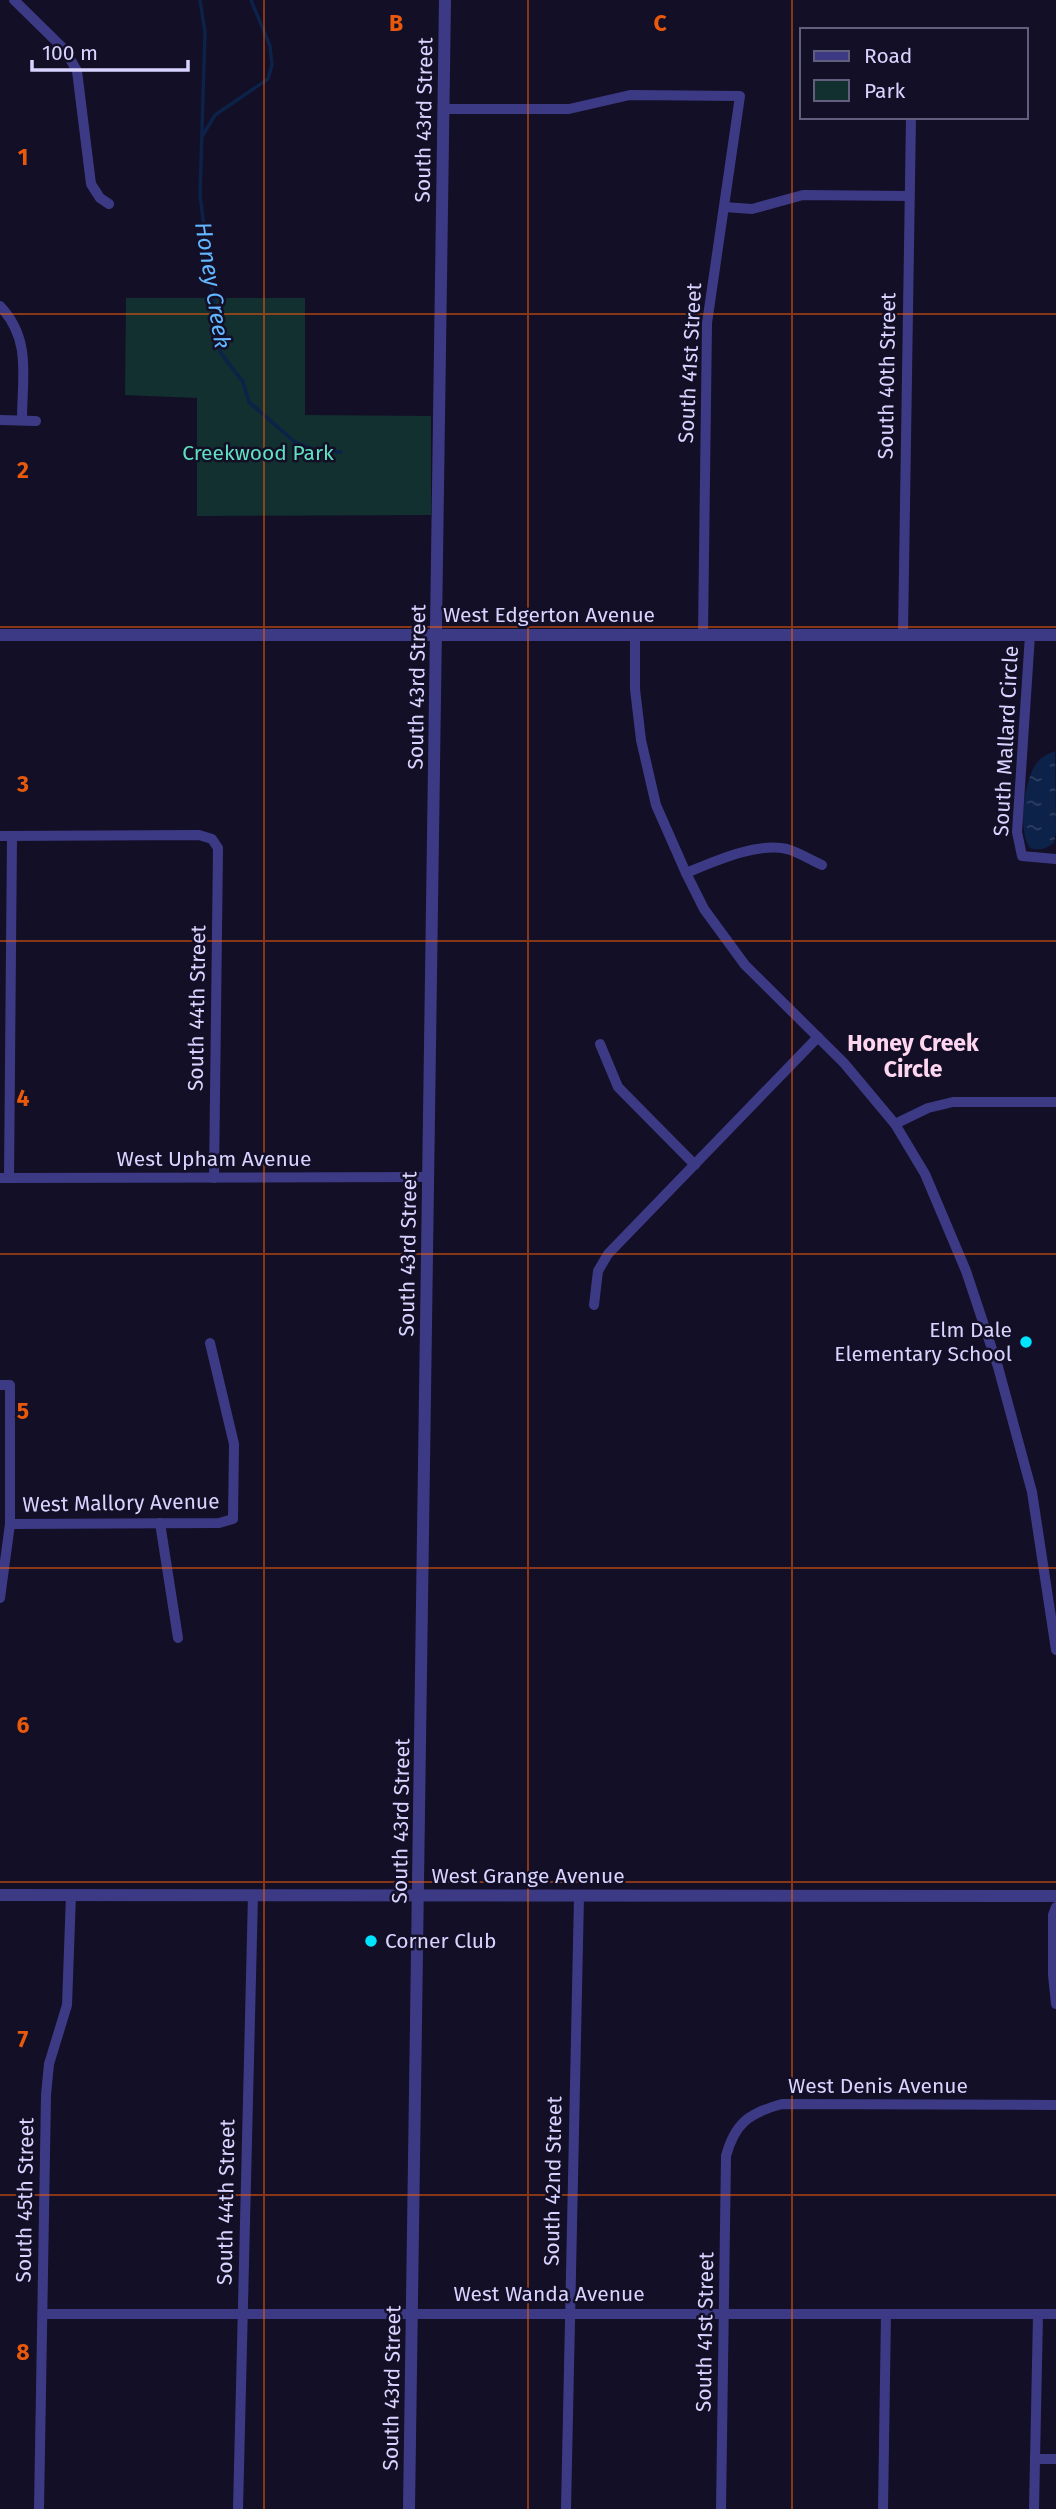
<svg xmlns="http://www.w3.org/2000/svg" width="1056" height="2509" viewBox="0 0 1056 2509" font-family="'Fira Sans',sans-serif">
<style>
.green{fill:#12302f}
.water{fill:url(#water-ripples)}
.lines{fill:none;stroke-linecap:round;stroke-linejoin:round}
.stream{stroke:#0c2248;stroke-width:3.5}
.minor{stroke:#3d3a85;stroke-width:10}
.tertiary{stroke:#3d3a85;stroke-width:12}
.grid{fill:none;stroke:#e8590c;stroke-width:2;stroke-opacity:0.55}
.poi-dot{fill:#00e5ff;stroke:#130f26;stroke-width:2.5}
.labels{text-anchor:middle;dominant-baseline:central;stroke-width:5;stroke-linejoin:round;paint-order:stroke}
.street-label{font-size:21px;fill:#d9d4ff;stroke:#130f26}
.park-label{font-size:21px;fill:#5fe0c0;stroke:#130f26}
.poi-label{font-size:21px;fill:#d9d4ff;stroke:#130f26;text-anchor:end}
.water-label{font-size:23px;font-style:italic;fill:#62b6ff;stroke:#130f26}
.neighbourhood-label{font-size:23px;font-weight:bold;fill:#ffd6f0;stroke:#130f26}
.grid-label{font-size:23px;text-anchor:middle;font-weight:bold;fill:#e8590c;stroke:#130f26;stroke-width:5;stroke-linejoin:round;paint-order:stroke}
</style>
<defs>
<pattern id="water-ripples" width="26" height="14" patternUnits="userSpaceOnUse" patternTransform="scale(1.75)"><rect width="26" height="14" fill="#0c2248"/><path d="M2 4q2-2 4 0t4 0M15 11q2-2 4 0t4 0" fill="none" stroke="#2f4163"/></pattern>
</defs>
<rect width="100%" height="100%" fill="#130f26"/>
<path class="green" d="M 126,298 L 305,298 L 305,415 L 431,416 L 431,515 L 197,516 L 197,398 L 125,395 Z"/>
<path class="water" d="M 1055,751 L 1056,832 L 1054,843 C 1046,849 1038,852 1029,847 C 1018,829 1024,781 1036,764 C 1041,757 1047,754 1055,751 Z"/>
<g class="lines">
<g class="stream">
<path d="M 200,0 L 205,32 L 200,195 L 220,352 L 243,382 L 249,402 L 296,443 L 315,450 L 341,452"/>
<path d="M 203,135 L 215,115 L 268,79 L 272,65 L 270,46 L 251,0"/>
</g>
<g class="minor">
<path d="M 14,0 L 65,50 L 77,71 L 91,184 L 100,198 L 109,204"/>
<path d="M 444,109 L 569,109 L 630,95 L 740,96 L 707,323 L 703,634"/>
<path d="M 724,207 L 752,209 L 803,195 L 909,196"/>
<path d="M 0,306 C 32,340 22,377 22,420"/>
<path d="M 0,420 L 36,421"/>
<path d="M 903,634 L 911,117"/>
<path d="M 635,635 L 635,689 L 641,740 L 656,805 L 686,873 L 704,909 L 745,965 L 844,1063 L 895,1124 L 925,1174 L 966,1271 L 998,1367 L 1032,1492 L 1056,1650"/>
<path d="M 1030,635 L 1017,832 L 1022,856 L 1056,859"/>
<path d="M 0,836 L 199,835 L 212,839 L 218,848 L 214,1178"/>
<path d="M 686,873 C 713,862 756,842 787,849 C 798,852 811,860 822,865"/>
<path d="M 600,1044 L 618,1087 L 695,1165"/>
<path d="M 895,1124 L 928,1108 L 953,1102 L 1056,1102"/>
<path d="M 0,1178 L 428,1177"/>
<path d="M 9,1178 L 12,836"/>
<path d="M 594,1305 L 598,1271 L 608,1254 L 818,1037"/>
<path d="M 0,1385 L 10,1385 L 10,1524 L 0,1598"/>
<path d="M 160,1523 L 178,1638"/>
<path d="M 10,1524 L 219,1523 L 233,1519 L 234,1444 L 210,1343"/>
<path d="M 1056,1907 L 1053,1915 L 1053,1975 L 1056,2004"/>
<path d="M 43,2314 L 1056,2314"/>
<path d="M 1035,2459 L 1056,2459"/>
<path d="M 39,2509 L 46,2095 L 49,2064 L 67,2005 L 71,1895"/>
<path d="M 238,2509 L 253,1895"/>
<path d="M 566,2509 L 579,1896"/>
<path d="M 721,2509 L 726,2156 C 735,2123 749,2113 782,2104 L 1056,2105"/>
<path d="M 883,2509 L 886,2314"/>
<path d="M 1034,2509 L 1038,2315"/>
</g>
<g class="tertiary">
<path d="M 0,635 L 1056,635"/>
<path d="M 0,1895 L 1056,1896"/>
<path d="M 409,2509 L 445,0"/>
</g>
</g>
<path class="grid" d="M 264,0 L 264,2509M 528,0 L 528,2509M 792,0 L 792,2509M 0,314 L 1056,314M 0,627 L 1056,627M 0,941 L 1056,941M 0,1254 L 1056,1254M 0,1568 L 1056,1568M 0,1882 L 1056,1882M 0,2195 L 1056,2195"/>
<g class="poi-dot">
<circle cx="1026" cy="1342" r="7"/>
<circle cx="371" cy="1941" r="7"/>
</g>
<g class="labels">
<g class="street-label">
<text transform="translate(424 120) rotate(-89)">South 43rd Street</text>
<text transform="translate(690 363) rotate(-87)">South 41st Street</text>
<text transform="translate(887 376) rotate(-89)">South 40th Street</text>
<text x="549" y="615">West Edgerton Avenue</text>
<text transform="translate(417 687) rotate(-89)">South 43rd Street</text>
<text transform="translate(1006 741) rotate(-87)">South Mallard Circle</text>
<text transform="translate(197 1008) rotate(-89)">South 44th Street</text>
<text x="214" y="1159">West Upham Avenue</text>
<text transform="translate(408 1254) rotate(-89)">South 43rd Street</text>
<text transform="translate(121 1503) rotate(-1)">West Mallory Avenue</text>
<text transform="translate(401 1821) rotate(-89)">South 43rd Street</text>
<text x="528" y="1876">West Grange Avenue</text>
<text x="878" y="2086">West Denis Avenue</text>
<text transform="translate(553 2181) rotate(-89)">South 42nd Street</text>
<text transform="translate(25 2200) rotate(-89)">South 45th Street</text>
<text transform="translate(226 2202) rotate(-89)">South 44th Street</text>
<text x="549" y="2294">West Wanda Avenue</text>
<text transform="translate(705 2332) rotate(-89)">South 41st Street</text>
<text transform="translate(392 2388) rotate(-89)">South 43rd Street</text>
</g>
<g class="park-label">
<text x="258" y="453">Creekwood Park</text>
</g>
<g class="poi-label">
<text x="1012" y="1330">Elm Dale<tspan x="1012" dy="24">Elementary School</tspan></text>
<text x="385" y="1941" text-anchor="start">Corner Club</text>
</g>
<g class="water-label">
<text transform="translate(213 285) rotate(81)">Honey Creek</text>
</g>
<g class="neighbourhood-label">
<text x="913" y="1043">Honey Creek<tspan x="913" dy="26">Circle</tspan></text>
</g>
</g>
<g class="grid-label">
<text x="396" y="31">B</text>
<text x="660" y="31">C</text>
<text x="23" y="165">1</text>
<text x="23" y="478">2</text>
<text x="23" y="792">3</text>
<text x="23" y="1106">4</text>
<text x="23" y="1419">5</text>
<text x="23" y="1733">6</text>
<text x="23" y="2047">7</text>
<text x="23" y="2360">8</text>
</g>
<rect x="800" y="28" width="228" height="91" fill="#130f26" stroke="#625e7d" stroke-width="2"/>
<rect x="814" y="51" width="35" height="10" fill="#3d3a85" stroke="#625e7d" stroke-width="2"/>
<text x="864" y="63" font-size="21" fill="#d9d4ff">Road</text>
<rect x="814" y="80" width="35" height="21" fill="#12302f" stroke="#625e7d" stroke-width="2"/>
<text x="864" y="98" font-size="21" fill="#d9d4ff">Park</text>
<path d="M32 60v10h156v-10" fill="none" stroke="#d9d4ff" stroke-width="3.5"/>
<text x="42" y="60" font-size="21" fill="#d9d4ff" stroke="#130f26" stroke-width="5" paint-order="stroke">100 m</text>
</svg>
